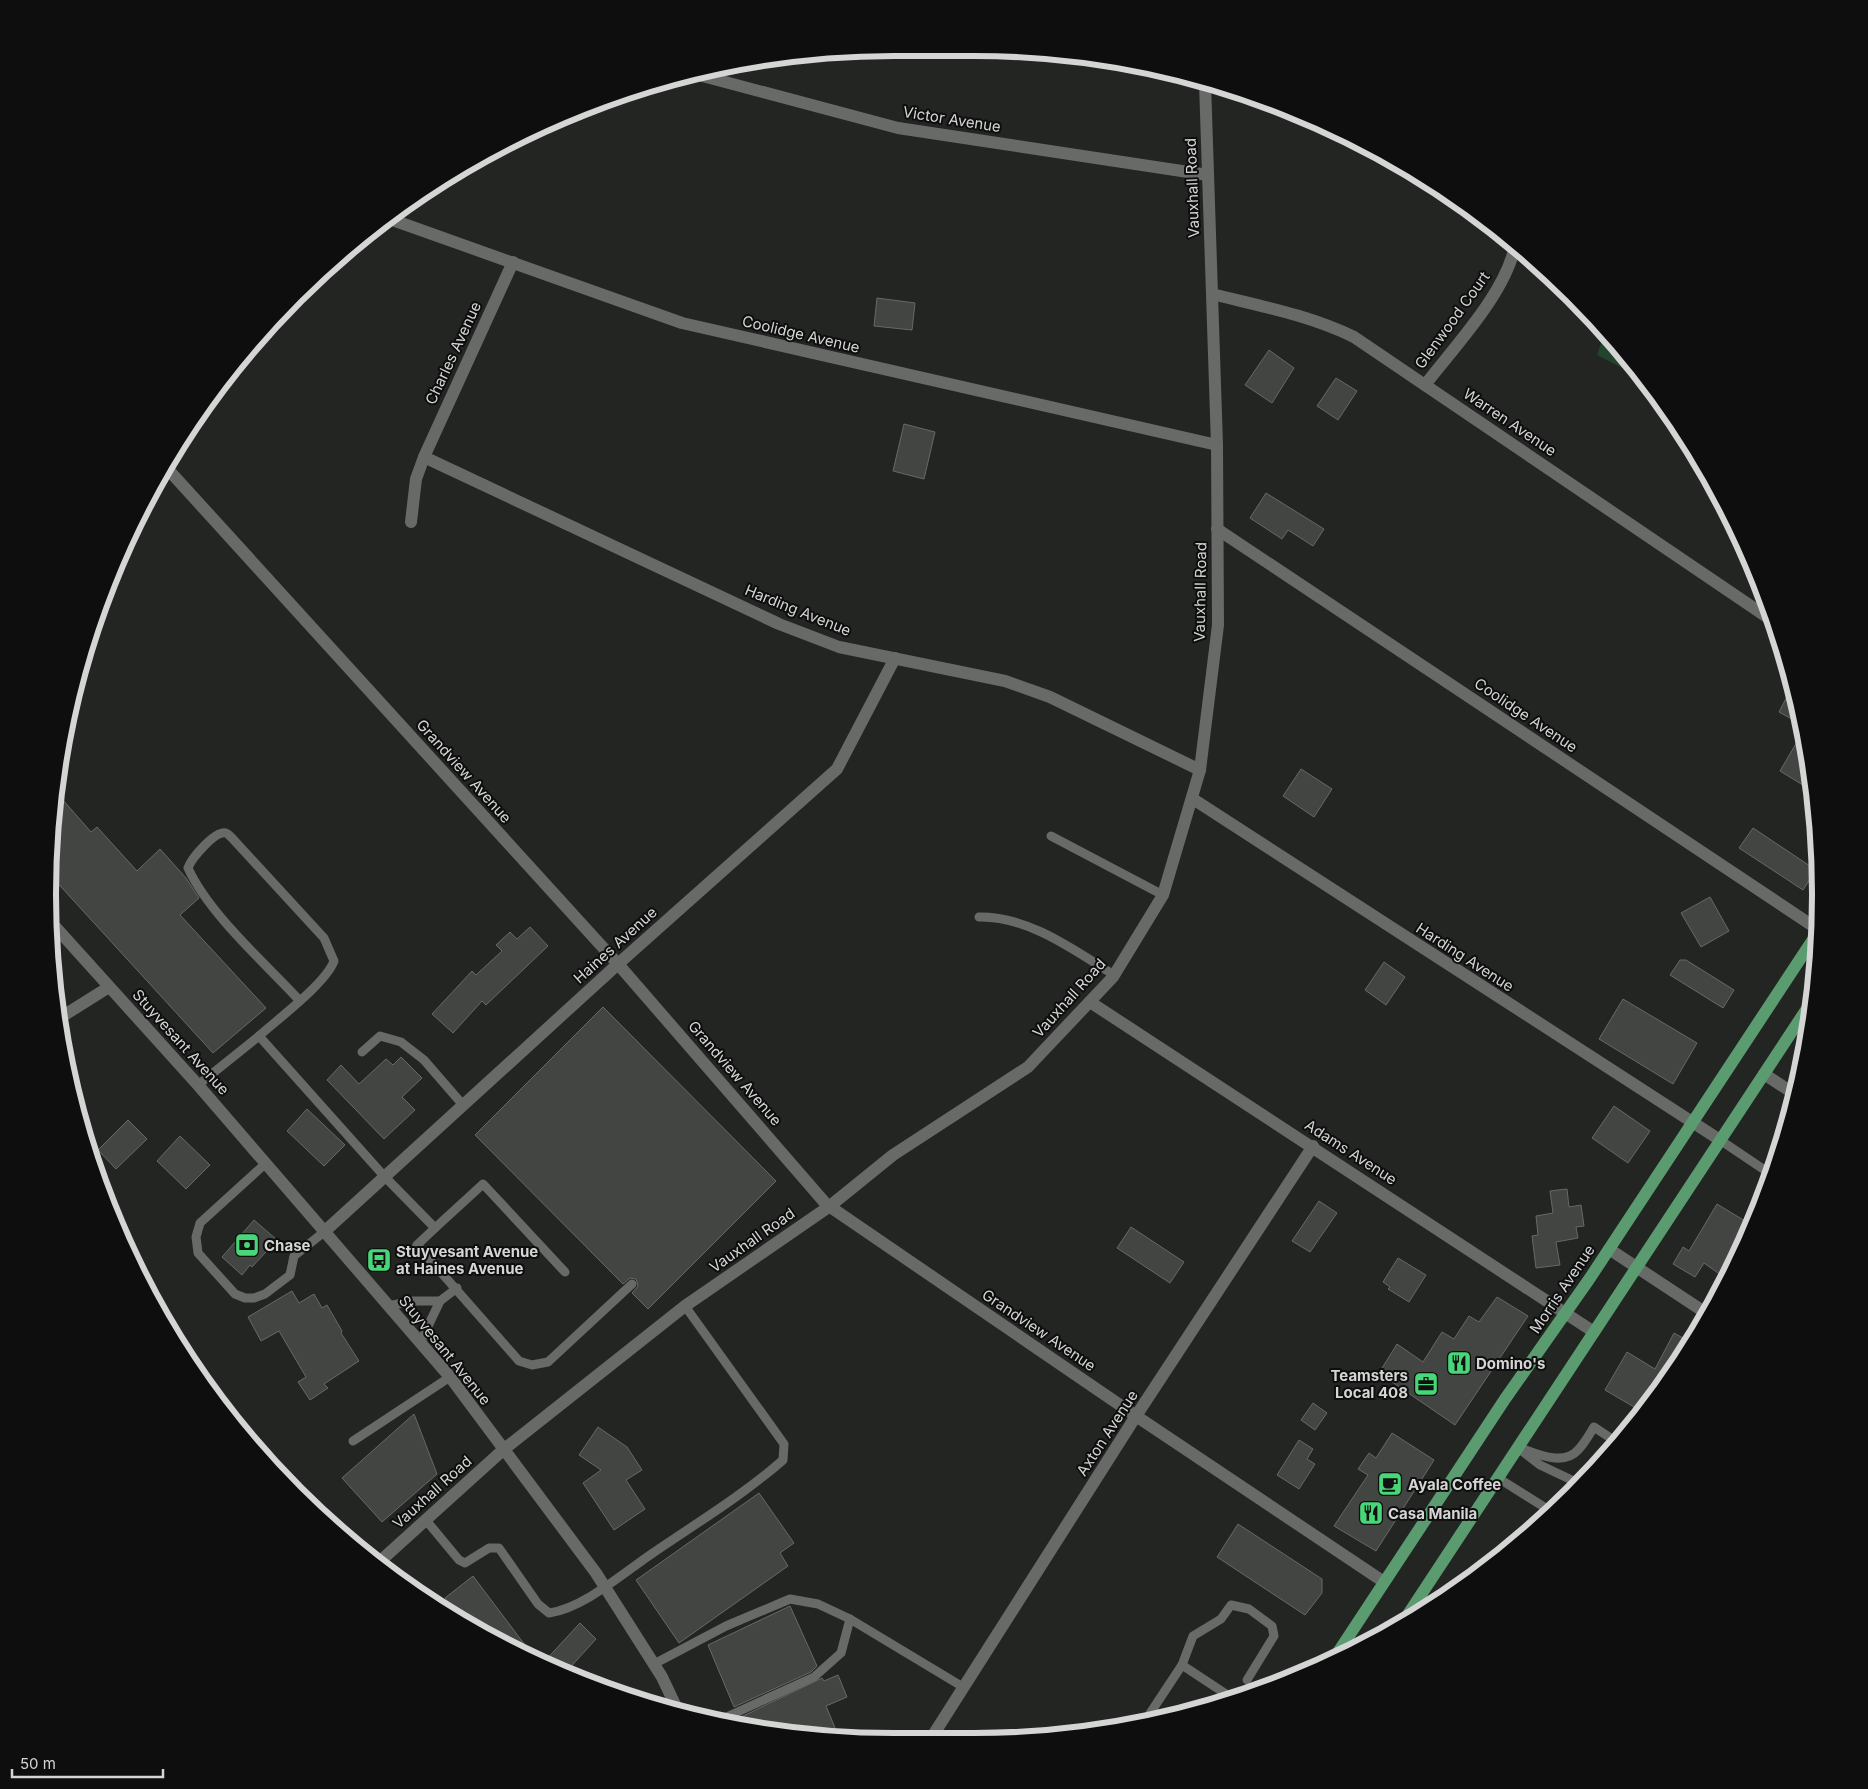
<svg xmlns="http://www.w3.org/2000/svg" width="1868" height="1789" viewBox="0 0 1868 1789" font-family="Inter,sans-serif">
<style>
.green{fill:#23442c}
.building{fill:#434543;stroke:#676967}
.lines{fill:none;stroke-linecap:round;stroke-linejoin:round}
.service{stroke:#686a68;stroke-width:9}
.minor{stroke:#686a68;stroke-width:12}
.tertiary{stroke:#686a68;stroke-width:12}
.secondary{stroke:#686a68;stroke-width:12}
.primary{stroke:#5a9c6f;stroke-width:12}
.labels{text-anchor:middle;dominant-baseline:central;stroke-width:4;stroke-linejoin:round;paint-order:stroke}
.street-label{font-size:15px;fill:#d4d5d4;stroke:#0d0e0d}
.poi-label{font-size:15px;font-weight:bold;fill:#d4d5d4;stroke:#0d0e0d;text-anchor:start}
.rim{fill:none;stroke:#d4d5d4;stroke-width:6}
</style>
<rect width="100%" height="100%" fill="#232523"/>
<path class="green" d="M 1604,335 L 1645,379 L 1646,380 L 1597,355 Z"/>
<g class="building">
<path d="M 877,298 L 915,303 L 912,330 L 874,326 Z"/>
<path d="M 1269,350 L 1294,368 L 1272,403 L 1245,385 Z"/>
<path d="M 1336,378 L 1357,391 L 1338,420 L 1317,406 Z"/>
<path d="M 904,424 L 935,432 L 924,479 L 893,471 Z"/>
<path d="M 1266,493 L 1324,529 L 1313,546 L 1288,530 L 1282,539 L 1250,518 Z"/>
<path d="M 1793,685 L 1797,708 L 1799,723 L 1779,712 Z"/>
<path d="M 1801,735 L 1811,790 L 1780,771 Z"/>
<path d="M 1301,769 L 1332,789 L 1314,817 L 1283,796 Z"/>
<path d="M 55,791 L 91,832 L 97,827 L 137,871 L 160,849 L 186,878 L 199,898 L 180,915 L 266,1008 L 213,1053 L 52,877 L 52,867 L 60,860 L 53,852 Z"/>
<path d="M 1753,828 L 1816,870 L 1803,890 L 1739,848 Z"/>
<path d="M 1710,897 L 1729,931 L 1701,947 L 1681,913 Z"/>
<path d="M 530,927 L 548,946 L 486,1005 L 482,1001 L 453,1033 L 432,1014 L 472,971 L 476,975 L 502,951 L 496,945 L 510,932 L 517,939 Z"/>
<path d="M 1680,960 L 1686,960 L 1734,990 L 1723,1008 L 1670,975 Z"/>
<path d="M 1384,962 L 1405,977 L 1386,1005 L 1365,990 Z"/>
<path d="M 1623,999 L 1697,1043 L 1673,1084 L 1599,1039 Z"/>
<path d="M 603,1007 L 776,1181 L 648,1309 L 632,1293 L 638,1286 L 636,1279 L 630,1278 L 623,1284 L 475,1135 Z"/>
<path d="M 401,1057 L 422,1078 L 402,1097 L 415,1110 L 384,1139 L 327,1080 L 341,1065 L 359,1084 L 386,1059 L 393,1065 Z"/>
<path d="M 1614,1106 L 1650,1131 L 1628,1163 L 1592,1138 Z"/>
<path d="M 307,1109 L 345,1145 L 324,1166 L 287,1131 Z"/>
<path d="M 128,1120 L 147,1139 L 116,1169 L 98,1150 Z"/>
<path d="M 180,1136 L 210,1165 L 186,1189 L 157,1161 Z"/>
<path d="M 1567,1189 L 1569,1207 L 1581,1205 L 1584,1226 L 1576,1227 L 1578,1238 L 1556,1242 L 1560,1265 L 1536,1268 L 1532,1236 L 1538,1235 L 1536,1216 L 1553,1213 L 1550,1191 Z"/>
<path d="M 1319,1201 L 1337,1213 L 1310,1252 L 1292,1241 Z"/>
<path d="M 1717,1204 L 1750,1224 L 1725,1278 L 1704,1263 L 1695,1277 L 1673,1264 L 1683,1247 L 1689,1251 Z"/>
<path d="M 254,1220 L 277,1240 L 252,1267 L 250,1265 L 242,1275 L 222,1257 Z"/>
<path d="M 1131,1227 L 1184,1262 L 1170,1283 L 1117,1248 Z"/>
<path d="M 1398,1258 L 1426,1275 L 1409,1302 L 1388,1289 L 1390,1287 L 1383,1282 Z"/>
<path d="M 292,1291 L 299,1303 L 314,1294 L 322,1308 L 327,1305 L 342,1331 L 341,1333 L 359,1361 L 324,1384 L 328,1388 L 310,1400 L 298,1382 L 306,1377 L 279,1331 L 261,1341 L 248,1317 Z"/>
<path d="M 1497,1297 L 1528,1316 L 1455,1425 L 1379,1373 L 1397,1344 L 1423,1362 L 1442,1332 L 1454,1339 L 1469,1316 L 1479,1322 Z"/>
<path d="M 1674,1333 L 1690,1342 L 1641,1411 L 1605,1390 L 1627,1352 L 1655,1369 Z"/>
<path d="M 1313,1403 L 1327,1413 L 1315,1430 L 1301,1420 Z"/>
<path d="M 414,1414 L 437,1474 L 382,1522 L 342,1478 Z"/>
<path d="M 598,1427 L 627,1447 L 642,1470 L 626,1480 L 645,1509 L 614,1530 L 583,1483 L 601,1470 L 579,1455 Z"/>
<path d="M 1392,1433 L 1434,1460 L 1376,1551 L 1334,1526 L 1368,1475 L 1358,1469 L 1369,1453 L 1376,1458 Z"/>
<path d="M 1299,1440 L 1313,1449 L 1307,1459 L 1315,1464 L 1299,1489 L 1277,1475 Z"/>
<path d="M 759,1493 L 794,1543 L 780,1553 L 788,1566 L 679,1643 L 636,1580 Z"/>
<path d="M 1238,1524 L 1322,1579 L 1322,1593 L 1305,1615 L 1217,1557 Z"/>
<path d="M 473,1576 L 537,1661 L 520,1654 L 459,1616 L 445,1598 Z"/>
<path d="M 790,1606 L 817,1666 L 811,1672 L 734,1707 L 708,1645 Z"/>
<path d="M 580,1623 L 596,1639 L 566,1672 L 543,1663 Z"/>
<path d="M 838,1675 L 847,1697 L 826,1706 L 840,1740 L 742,1724 L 739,1718 L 822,1678 L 824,1681 Z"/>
</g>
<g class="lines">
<g class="service">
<path d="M 1051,836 L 1163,895"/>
<path d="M 979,917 C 1028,916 1074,950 1114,975"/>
<path d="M 259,1036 C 278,1019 326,983 334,961 L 324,938 L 232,838 C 231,837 227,833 226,833 C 215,830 191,859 188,868 C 209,914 264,962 299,1000"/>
<path d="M 362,1052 L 380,1036 L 401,1042 L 424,1060 L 463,1105"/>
<path d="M 198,1085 L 259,1036 L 384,1176 L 435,1228 L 417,1245 L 519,1361 L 532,1365 L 548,1362 L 632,1284"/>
<path d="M 1720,1140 L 1772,1175"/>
<path d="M 265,1164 L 200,1223 L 196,1237 L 198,1253 L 235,1294 L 245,1298 L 254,1298 L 265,1294 L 290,1275 L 294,1256 L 324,1232"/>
<path d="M 435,1228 L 483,1184 L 565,1272"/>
<path d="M 388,1306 L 413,1301 L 440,1301"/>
<path d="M 420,1343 L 440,1301 L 457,1288"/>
<path d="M 353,1441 L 450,1377"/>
<path d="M 1518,1447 C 1535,1453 1563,1467 1578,1450 C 1584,1444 1589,1435 1594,1427 L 1618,1443"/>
<path d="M 1522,1451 L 1540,1465 L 1578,1483"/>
<path d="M 1498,1478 L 1549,1510"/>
<path d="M 425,1519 L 459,1560 L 465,1563 L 489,1548 L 499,1548 L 538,1604 L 549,1613 C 583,1608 621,1575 650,1555 C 695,1524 742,1496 783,1460 L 784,1444 L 685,1306"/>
<path d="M 654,1664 L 726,1626 L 790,1599 L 818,1604 L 850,1619 L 963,1687"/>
<path d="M 1182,1665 L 1193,1636 L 1221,1619 L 1231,1605 L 1249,1609 L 1272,1626 L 1274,1636 L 1247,1680"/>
<path d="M 720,1720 L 814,1677 L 841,1653 L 850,1619"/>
<path d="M 1145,1721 L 1182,1665 L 1232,1698"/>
</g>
<g class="minor">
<path d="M 695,74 L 898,128 L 1208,175"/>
<path d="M 387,218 L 682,323 L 1217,445"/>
<path d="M 1212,294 C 1260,306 1309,315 1354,337 L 1770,619"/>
<path d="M 1425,385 C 1455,346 1505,294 1515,246"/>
<path d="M 424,457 L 779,624 L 839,647 L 1005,681 L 1050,697 L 1200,770"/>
<path d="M 165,466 L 618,964 L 826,1204 L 1136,1416 L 1384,1582"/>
<path d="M 411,522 L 416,479 L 424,457 L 513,262"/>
<path d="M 1217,529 L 1816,928"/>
<path d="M 1193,799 L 1720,1140"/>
<path d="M 1090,1002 L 1594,1332"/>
<path d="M 58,1019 L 109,987"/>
<path d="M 324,1232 L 618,964 L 837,769 L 895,658"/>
<path d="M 1609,1249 L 1709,1315"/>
<path d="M 930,1740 L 1136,1416 L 1313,1146"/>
</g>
<g class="tertiary">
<path d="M 1764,1074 L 1793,1093"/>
<path d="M 377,1564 L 503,1450 L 685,1306 L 830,1206 L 893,1155 L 1028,1067 L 1113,977 L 1163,895 L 1200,770 L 1218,625 L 1217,445 L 1205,83"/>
</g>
<path class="secondary" d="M 50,921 L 198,1085 L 450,1377 L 596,1573 L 662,1677 L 679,1713"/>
<g class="primary">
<path d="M 1405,1619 L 1814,998"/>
<path d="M 1333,1660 L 1505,1399 L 1590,1278 L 1816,935"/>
</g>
</g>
<defs>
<symbol id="bank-square" viewBox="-11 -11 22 22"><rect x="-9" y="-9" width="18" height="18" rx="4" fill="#47d779" stroke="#0d0e0d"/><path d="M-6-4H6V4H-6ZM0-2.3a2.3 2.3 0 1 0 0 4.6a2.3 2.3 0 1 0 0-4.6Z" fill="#111"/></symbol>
<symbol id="bus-square" viewBox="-11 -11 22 22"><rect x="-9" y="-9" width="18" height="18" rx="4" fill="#47d779" stroke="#0d0e0d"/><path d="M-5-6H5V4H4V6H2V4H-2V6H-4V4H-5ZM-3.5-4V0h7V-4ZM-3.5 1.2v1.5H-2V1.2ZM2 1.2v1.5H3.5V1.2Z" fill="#111"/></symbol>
<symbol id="restaurant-square" viewBox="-11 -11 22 22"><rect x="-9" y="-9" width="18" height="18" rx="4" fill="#47d779" stroke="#0d0e0d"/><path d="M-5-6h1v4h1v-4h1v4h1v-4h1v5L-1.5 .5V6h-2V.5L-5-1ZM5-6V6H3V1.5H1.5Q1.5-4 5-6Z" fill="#111"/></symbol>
<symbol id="office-square" viewBox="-11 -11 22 22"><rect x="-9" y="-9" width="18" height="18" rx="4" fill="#47d779" stroke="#0d0e0d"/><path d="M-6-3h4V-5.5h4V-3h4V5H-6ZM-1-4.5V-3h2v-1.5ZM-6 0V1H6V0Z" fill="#111"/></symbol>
<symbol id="cafe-square" viewBox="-11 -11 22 22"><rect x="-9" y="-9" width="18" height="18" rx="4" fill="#47d779" stroke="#0d0e0d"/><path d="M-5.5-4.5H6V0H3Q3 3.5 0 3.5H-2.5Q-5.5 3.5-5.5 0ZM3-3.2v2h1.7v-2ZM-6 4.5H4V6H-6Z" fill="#111"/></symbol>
</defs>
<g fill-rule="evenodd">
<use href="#bank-square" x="233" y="1231" width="28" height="28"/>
<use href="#bus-square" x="365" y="1246" width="28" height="28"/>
<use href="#restaurant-square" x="1445" y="1349" width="28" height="28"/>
<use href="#office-square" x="1412" y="1370" width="28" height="28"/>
<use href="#cafe-square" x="1376" y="1470" width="28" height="28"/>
<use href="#restaurant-square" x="1357" y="1499" width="28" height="28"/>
</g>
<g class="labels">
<g class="street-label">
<text transform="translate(952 119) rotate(9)">Victor Avenue</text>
<text transform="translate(1192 188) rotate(-92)">Vauxhall Road</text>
<text transform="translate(1452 320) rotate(-54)">Glenwood Court</text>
<text transform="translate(801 334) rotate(13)">Coolidge Avenue</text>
<text transform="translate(453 353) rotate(-65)">Charles Avenue</text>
<text transform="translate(1510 422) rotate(34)">Warren Avenue</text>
<text transform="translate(1200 592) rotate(-89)">Vauxhall Road</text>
<text transform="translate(798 610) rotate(22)">Harding Avenue</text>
<text transform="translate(1526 715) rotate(34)">Coolidge Avenue</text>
<text transform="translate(464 771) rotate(48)">Grandview Avenue</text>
<text transform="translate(615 945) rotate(-42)">Haines Avenue</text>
<text transform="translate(1465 957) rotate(33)">Harding Avenue</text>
<text transform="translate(1069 998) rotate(-48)">Vauxhall Road</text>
<text transform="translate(181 1042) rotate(48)">Stuyvesant Avenue</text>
<text transform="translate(735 1073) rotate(49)">Grandview Avenue</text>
<text transform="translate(1351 1152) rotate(33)">Adams Avenue</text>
<text transform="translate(752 1240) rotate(-35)">Vauxhall Road</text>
<text transform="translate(1562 1289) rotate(-56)">Morris Avenue</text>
<text transform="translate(1039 1330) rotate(34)">Grandview Avenue</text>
<text transform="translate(445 1350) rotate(51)">Stuyvesant Avenue</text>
<text transform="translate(1107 1433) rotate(-57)">Axton Avenue</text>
<text transform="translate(432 1492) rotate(-42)">Vauxhall Road</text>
</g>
<g class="poi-label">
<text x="264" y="1245">Chase</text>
<text x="396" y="1251">Stuyvesant Avenue<tspan x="396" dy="17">at Haines Avenue</tspan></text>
<text x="1476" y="1363">Domino's</text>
<text x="1408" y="1375" text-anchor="end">Teamsters<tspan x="1408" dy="17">Local 408</tspan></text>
<text x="1408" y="1484">Ayala Coffee</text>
<text x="1388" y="1513">Casa Manila</text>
</g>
</g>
<path d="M0 0H1868V1789H0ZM894 56H974A838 838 0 0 1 1812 894V895A838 838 0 0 1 974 1733H894A838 838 0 0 1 56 895V894A838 838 0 0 1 894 56Z" fill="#0d0e0d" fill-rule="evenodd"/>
<path class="rim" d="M894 56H974A838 838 0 0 1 1812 894V895A838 838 0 0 1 974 1733H894A838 838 0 0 1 56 895V894A838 838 0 0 1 894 56Z"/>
<path d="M12 1769v8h151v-8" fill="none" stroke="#d4d5d4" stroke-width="2.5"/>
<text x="20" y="1769" font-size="15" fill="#d4d5d4" stroke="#0d0e0d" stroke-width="4" paint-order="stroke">50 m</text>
</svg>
